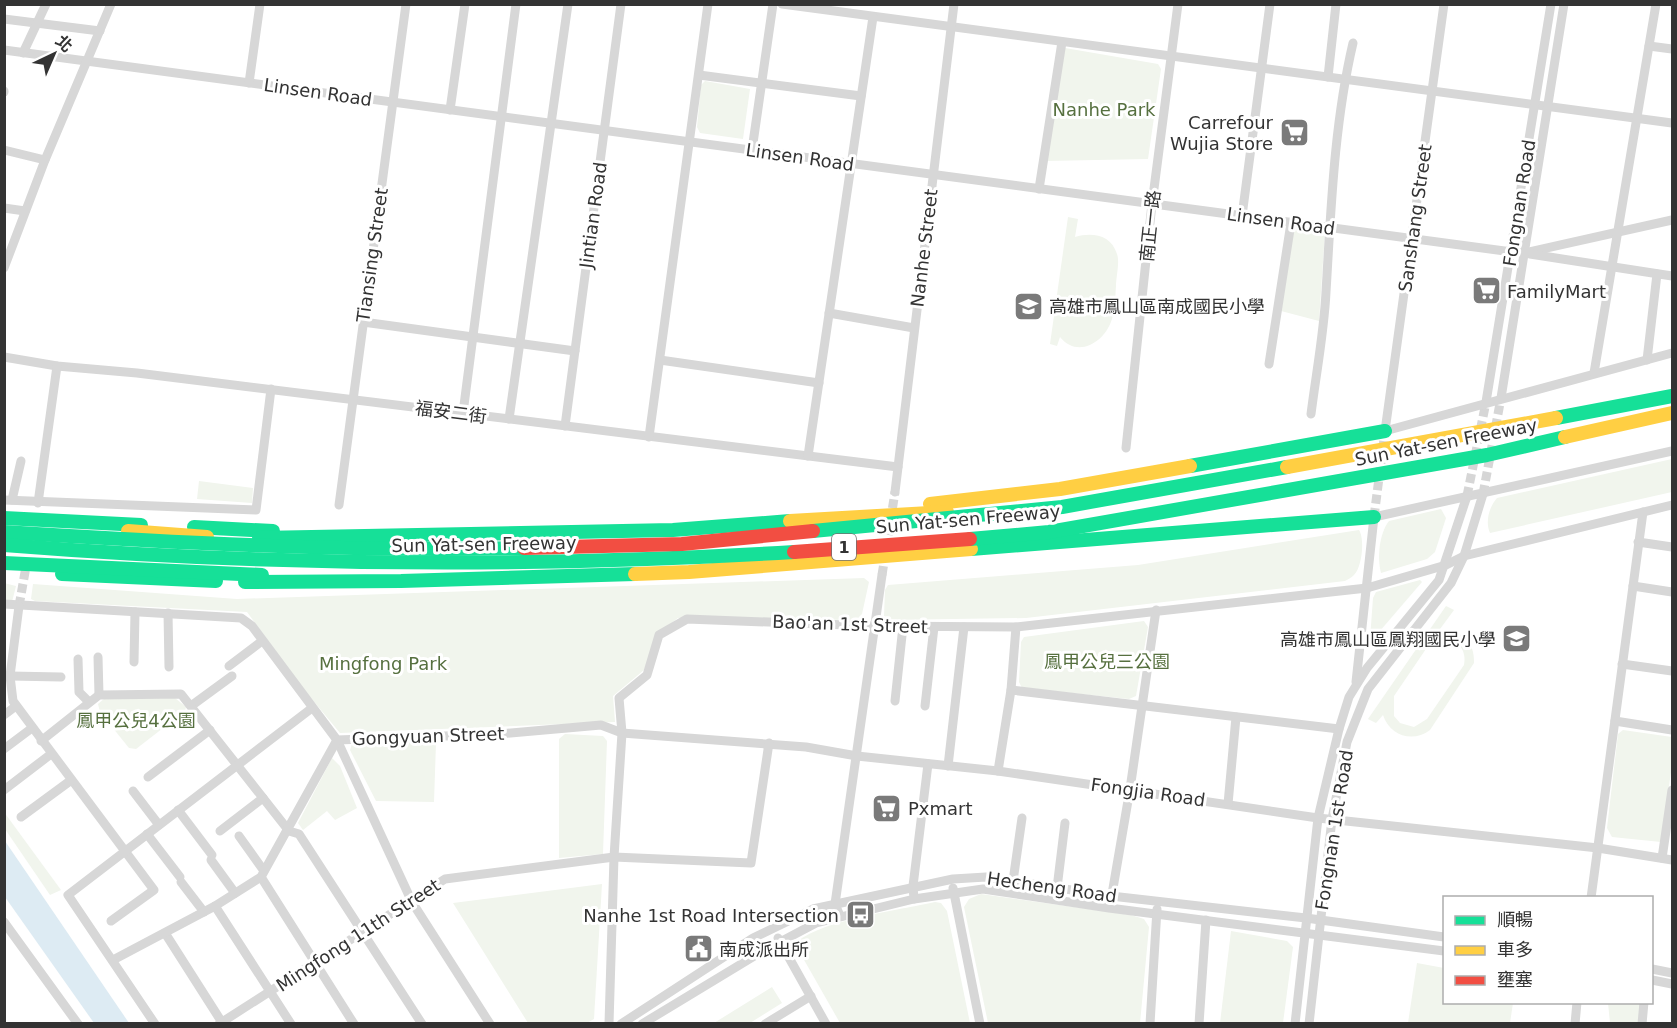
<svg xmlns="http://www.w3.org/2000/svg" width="1677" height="1028" viewBox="0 0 1677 1028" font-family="'DejaVu Sans','Noto Sans TC',sans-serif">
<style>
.green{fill:#f1f5ed;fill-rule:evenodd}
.water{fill:#ddebf3}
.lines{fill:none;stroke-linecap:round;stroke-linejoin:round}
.street-tunnel{stroke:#d6d6d6;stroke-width:9;stroke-dasharray:9 4.5;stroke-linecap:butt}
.street{stroke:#d7d7d7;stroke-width:9}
.fast{stroke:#16e098;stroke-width:14}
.slow{stroke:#ffcf43;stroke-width:14}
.fast-bridge{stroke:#16e098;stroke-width:14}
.slow-bridge{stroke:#ffcf43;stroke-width:14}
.jam-bridge{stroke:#f24e42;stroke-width:14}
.labels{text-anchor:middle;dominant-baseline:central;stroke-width:6;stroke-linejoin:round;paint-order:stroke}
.shield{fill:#fff;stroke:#707070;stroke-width:1.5}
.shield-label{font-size:16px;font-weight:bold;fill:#333}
.street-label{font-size:18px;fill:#333;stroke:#fff}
.park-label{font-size:18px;fill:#56703f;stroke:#fff}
.poi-label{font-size:18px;fill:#333;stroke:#fff;text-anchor:start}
</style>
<rect width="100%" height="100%" fill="#fff"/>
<g class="green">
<path d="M 1065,48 L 1158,64 L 1161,69 L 1148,159 L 1045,161 Z"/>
<path d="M 705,81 L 750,89 L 743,139 L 700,133 L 697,127 L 701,85 Z"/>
<path d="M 1068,217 L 1078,219 L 1075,237 C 1091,232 1111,234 1117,254 C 1120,262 1116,277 1116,286 C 1115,296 1116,309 1112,319 C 1105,342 1078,359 1060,337 L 1057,346 L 1050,344 Z"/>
<path d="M 1294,228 L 1325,232 L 1319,321 L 1281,311 Z"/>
<path d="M 1672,459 L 1672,492 L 1490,533 C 1485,522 1489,507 1497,498 Z"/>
<path d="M 199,481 L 253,488 L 252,503 L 197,499 Z"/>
<path d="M 1441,509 L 1446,518 L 1435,552 L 1427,559 L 1381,573 C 1377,558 1379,534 1389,521 Z"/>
<path d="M 1359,530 C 1365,539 1362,567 1354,575 C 1351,578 1348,579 1345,581 L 1026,618 L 888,620 L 884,616 L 885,590 L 888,585 L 1138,565 Z"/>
<path d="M 864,578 L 869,582 L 862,614 L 856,620 L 678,618 L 657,634 L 644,670 L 613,696 L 615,722 L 340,733 L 306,692 L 247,612 L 35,601 L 31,599 L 33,584 L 237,599 Z"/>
<path d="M 1420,580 L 1422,582 L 1373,639 L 1370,639 L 1373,598 L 1376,592 Z"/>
<path d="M 4,583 L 16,586 L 12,602 L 5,602 Z"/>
<path d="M 1446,606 L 1454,610 L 1440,629 C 1461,631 1475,641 1474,663 L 1430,730 C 1413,743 1390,736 1383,715 L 1376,723 L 1368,719 ZM 1444,638 C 1459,640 1467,651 1464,665 L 1427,719 L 1414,727 L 1400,723 L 1394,716 L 1394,696 L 1430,643 Z"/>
<path d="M 1144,621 L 1148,627 L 1136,696 L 1129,699 L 1022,688 L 1019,682 L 1021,642 L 1024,637 Z"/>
<path d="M 105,698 L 175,698 L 186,707 L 185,711 L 136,749 L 129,748 L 100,712 L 98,704 Z"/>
<path d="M 1623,730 L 1672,737 L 1672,765 L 1661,842 L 1612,837 L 1607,828 L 1618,734 Z"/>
<path d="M 565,734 L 603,736 L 607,741 L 603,854 L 559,858 L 559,739 Z"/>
<path d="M 429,739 L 436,743 L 434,802 L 376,801 L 350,750 L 353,741 Z"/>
<path d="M 332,758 L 340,766 L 357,808 L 335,820 L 327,811 L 303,830 L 298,823 Z"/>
<path d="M 4,812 L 61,890 L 50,895 L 5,829 Z"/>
<path d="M 602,884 L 594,1019 L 587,1023 L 528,1023 L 453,903 Z"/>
<path d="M 981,894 L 1131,915 L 1144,919 L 1149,927 L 1140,1023 L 988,1023 L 964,907 L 969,899 Z"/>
<path d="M 935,902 L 941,903 L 947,911 L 970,1023 L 840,1023 L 795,944 C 818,920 901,910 935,902 Z"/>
<path d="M 1231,931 L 1287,941 L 1293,947 L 1283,1023 L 1220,1023 Z"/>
<path d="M 1417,963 L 1444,968 L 1444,1002 L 1513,1003 L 1510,1023 L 1408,1023 Z"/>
<path d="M 772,987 L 782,1003 L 750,1023 L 714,1023 Z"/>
<path d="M 1608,1003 L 1642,1003 L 1639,1023 L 1610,1023 Z"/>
</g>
<path class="water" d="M 4,841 L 5,841 L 129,1023 L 94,1023 L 5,897 Z"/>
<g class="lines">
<g class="street-tunnel">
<path d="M 1483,494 L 1501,398"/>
<path d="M 1467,496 L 1486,402"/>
<path d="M 1374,517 L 1385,431"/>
<path d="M 882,575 L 895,492"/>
<path d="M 19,606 L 27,561"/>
</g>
<g class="street">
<path d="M 782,4 L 1672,123"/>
<path d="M 1444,4 L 1385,431 L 1672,353"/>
<path d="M 4,19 L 100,31"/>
<path d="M 1649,46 L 1672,49"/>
<path d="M 4,50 L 1512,252 L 1524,253 L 1672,220"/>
<path d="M 23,53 L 46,4"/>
<path d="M 699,75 L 861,96"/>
<path d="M 1328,77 L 1336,4"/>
<path d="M 249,83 L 260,4"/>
<path d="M 4,91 L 4,92"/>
<path d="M 450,110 L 465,4"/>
<path d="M 4,150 L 45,160"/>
<path d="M 752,150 L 773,4"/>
<path d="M 1039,189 L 1062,42"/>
<path d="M 4,208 L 25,211"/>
<path d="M 1242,216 L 1270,4"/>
<path d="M 1530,254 L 1672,276"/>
<path d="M 4,268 L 45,160 L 111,4"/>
<path d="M 829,313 L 914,328"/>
<path d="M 363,322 L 575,351"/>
<path d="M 4,357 L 57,366 L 137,373 L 898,467"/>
<path d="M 660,360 L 819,383"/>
<path d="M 1647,360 L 1657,274"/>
<path d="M 1269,364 L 1291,223"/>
<path d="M 1594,373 L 1656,4"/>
<path d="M 1501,398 L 1564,4"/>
<path d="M 1486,402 L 1551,4"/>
<path d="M 463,413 L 516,4"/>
<path d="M 1311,414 C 1316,374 1324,333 1326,292 C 1331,209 1334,124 1353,43"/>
<path d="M 509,419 L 568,4"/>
<path d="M 565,426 L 621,4"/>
<path d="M 649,437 L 708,4"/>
<path d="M 1126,448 L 1152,204 L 1178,4"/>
<path d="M 808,456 L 873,17"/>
<path d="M 895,492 L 954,4"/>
<path d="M 4,500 L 256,510 L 271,389"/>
<path d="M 12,500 L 21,461"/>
<path d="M 38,503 L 57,366"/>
<path d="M 339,505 L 406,4"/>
<path d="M 1638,542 L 1672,547"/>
<path d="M 1633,586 L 1672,592"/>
<path d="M 4,604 L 241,618 L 252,626 L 337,740 L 499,734 L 601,725 L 622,733 L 806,747 L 857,756 L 998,771 L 1318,818 L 1598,848 L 1672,860"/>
<path d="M 19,606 L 10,676 L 13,701 L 154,890 L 111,921"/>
<path d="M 168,613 L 169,667"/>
<path d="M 98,657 L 99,695"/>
<path d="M 78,659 L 79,692 L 89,702"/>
<path d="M 134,662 L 135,612"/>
<path d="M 1622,664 L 1672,671"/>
<path d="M 229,666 L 262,641"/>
<path d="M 10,676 L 61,677"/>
<path d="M 1356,682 L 1374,517 L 1672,451"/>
<path d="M 1011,690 L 1339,729"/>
<path d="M 895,701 L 903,626"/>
<path d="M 191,706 L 232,676"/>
<path d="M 925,706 L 934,627"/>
<path d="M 4,715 L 16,706"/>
<path d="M 1615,721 L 1672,730"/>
<path d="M 337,740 L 412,902 L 490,1024"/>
<path d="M 41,741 L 99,695 L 181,694 L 289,831 L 299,834 L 422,1024"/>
<path d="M 4,749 L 32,728"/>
<path d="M 948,766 L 964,627"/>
<path d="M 998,771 L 1011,690 L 1016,627"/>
<path d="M 148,777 L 210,730"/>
<path d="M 4,790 L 51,754"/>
<path d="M 133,791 L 159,825"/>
<path d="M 1228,804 L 1236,717"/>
<path d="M 178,810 L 212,855"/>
<path d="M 21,817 L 70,781"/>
<path d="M 220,831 L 263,798"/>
<path d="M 147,834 L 180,877"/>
<path d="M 239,836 L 264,871"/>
<path d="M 1662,858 L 1672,790"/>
<path d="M 211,860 L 235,893"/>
<path d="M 261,877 L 354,1024"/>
<path d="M 1013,881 L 1022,818"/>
<path d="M 181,882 L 204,912"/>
<path d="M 953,888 L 980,1024"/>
<path d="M 1057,888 L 1065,823"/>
<path d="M 1591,898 L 1643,512"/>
<path d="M 914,899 L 913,886 L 928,764"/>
<path d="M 1111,900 L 1130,789 L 1156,610"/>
<path d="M 215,906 L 291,1024"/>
<path d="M 840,916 L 835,904 L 882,575"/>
<path d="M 4,922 L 78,1024"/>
<path d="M 165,933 L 223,1024"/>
<path d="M 778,938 L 826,1024"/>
<path d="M 113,960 L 215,906 L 261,877 L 337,740"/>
<path d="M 1652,969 L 1672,973"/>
<path d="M 1652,980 L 1672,984"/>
<path d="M 155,1024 L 68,895 L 312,708"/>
<path d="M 219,1024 L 445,879 L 614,857 L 751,863 L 769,743"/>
<path d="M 609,1024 L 614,857 L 622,733 L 619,698 L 647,675 L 659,635 L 687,619 L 874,626 L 1016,627 L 1367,588 L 1446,565 L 1464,556 L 1672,505"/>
<path d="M 621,1024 L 753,938 L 813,909 L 953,879 L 986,877 L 1111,896 L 1306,918 L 1444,937"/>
<path d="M 642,1024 L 761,952 L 816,923 L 914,899 L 983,889 L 1109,908 L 1444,951"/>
<path d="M 765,1024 L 811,996"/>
<path d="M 1150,1024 L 1157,909"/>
<path d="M 1199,1024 L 1206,920"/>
<path d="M 1295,1024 L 1318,818 L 1339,729 L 1349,697 L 1367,668 L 1439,580 L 1467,496"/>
<path d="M 1309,1024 L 1332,819 L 1347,742 L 1368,689 L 1451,583 L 1464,556 L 1483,494"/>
<path d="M 1575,1024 L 1577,1002"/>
<path d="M 1642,1024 L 1644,1002"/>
</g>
<g class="fast">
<path d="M 1190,466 L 1385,431"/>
<path d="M 4,518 L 141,525"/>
<path d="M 194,527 L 273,531"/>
<path d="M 259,538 L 673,530 L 790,521"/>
<path d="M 971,549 L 1374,517"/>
<path d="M 62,574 L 216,581"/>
<path d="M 245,582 L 401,581 L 635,574"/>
</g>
<g class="slow">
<path d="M 930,504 L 1060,489 L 1190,466"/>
<path d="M 790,521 L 947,512"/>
<path d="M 128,531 L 207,537"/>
<path d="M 635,574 L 689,572 L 971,549"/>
</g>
<g class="fast-bridge">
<path d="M 1556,418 L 1672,396"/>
<path d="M 813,531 L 1062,507 L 1287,467"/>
<path d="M 4,532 C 177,543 350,552 524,548"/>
<path d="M 970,539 L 1049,532 L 1487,455 L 1565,437"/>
<path d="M 4,545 C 268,566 531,568 794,552"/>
<path d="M 4,563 L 262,575"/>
</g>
<g class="slow-bridge">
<path d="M 1565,437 L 1672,413"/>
<path d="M 1287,467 L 1556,418"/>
</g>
<g class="jam-bridge">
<path d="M 524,548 L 682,544 L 813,531"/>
<path d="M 794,552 L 970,539"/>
</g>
</g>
<defs>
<symbol id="supermarket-square" viewBox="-11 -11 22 22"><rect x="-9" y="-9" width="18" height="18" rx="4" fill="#7a7a7a" stroke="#fff"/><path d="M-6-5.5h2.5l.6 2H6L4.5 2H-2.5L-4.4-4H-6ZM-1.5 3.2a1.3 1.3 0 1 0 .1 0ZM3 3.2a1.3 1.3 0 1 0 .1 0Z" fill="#fff"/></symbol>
<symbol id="school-square" viewBox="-11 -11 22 22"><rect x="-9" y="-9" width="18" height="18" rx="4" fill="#7a7a7a" stroke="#fff"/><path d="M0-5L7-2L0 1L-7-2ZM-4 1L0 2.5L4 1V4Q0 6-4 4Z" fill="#fff"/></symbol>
<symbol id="bus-square" viewBox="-11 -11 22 22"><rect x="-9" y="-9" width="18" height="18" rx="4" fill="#7a7a7a" stroke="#fff"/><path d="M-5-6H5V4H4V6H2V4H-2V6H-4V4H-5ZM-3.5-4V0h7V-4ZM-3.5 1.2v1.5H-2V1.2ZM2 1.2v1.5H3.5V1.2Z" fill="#fff"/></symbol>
<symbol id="civic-square" viewBox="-11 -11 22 22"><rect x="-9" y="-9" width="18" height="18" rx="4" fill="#7a7a7a" stroke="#fff"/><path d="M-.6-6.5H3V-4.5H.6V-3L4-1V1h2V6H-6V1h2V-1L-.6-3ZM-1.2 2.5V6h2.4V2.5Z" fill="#fff"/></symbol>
</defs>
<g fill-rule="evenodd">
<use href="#supermarket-square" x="1278" y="116" width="33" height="33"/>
<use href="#supermarket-square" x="1470" y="274" width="33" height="33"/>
<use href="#school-square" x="1012" y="290" width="33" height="33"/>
<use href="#school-square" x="1500" y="622" width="33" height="33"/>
<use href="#supermarket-square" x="870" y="792" width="33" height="33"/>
<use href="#bus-square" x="844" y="898" width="33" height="33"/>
<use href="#civic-square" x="682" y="932" width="33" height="33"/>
</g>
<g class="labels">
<rect class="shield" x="832" y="534" width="24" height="26" rx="4.5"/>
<g class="shield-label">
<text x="844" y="547">1</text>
</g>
<g class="street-label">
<text transform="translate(318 92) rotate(8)">Linsen Road</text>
<text transform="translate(800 157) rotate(8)">Linsen Road</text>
<text transform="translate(1519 203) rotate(-81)">Fongnan Road</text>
<text transform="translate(593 215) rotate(-82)">Jintian Road</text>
<text transform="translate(1415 218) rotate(-82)">Sanshang Street</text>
<text transform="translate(1281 221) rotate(8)">Linsen Road</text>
<text transform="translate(1150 226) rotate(-84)">南正一路</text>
<text transform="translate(924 248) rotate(-83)">Nanhe Street</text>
<text transform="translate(372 255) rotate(-82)">Tiansing Street</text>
<text transform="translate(451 412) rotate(7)">福安二街</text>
<text transform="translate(1446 442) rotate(-11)">Sun Yat-sen Freeway</text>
<text transform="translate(968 519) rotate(-5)">Sun Yat-sen Freeway</text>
<text transform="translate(484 544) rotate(-1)">Sun Yat-sen Freeway</text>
<text transform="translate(850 624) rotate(2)">Bao'an 1st Street</text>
<text transform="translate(428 736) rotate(-2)">Gongyuan Street</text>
<text transform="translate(1148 792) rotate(8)">Fongjia Road</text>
<text transform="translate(1334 830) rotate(-81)">Fongnan 1st Road</text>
<text transform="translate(1052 887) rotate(8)">Hecheng Road</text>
<text transform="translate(358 935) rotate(-33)">Mingfong 11th Street</text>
</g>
<g class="park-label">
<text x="1104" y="109">Nanhe Park</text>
<text x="1107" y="661">鳳甲公兒三公園</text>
<text x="383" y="663">Mingfong Park</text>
<text x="136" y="720">鳳甲公兒4公園</text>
</g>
<g class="poi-label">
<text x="1273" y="122" text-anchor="end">Carrefour<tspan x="1273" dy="21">Wujia Store</tspan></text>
<text x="1507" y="291">FamilyMart</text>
<text x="1049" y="306">高雄市鳳山區南成國民小學</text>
<text x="1496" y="639" text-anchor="end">高雄市鳳山區鳳翔國民小學</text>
<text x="908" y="808">Pxmart</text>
<text x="839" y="915" text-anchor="end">Nanhe 1st Road Intersection</text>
<text x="719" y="949">南成派出所</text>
</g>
</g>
<rect width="1677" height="1028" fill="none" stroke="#333333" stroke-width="12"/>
<rect x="1443" y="896" width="210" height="108" fill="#ffffff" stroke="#adadad" stroke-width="1.5"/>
<rect x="1455" y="916" width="30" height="9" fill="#16e098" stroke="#adadad" stroke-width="1.5"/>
<text x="1497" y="926" font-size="18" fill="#333333">順暢</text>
<rect x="1455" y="946" width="30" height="9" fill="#ffcf43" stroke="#adadad" stroke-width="1.5"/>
<text x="1497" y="956" font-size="18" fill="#333333">車多</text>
<rect x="1455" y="976" width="30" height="9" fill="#f24e42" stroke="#adadad" stroke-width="1.5"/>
<text x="1497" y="986" font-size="18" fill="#333333">壅塞</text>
<g transform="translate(54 54) rotate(44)" stroke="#ffffff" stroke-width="4.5" paint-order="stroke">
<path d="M0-4.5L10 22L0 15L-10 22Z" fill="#333333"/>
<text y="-9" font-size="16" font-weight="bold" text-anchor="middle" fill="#333333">北</text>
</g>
</svg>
